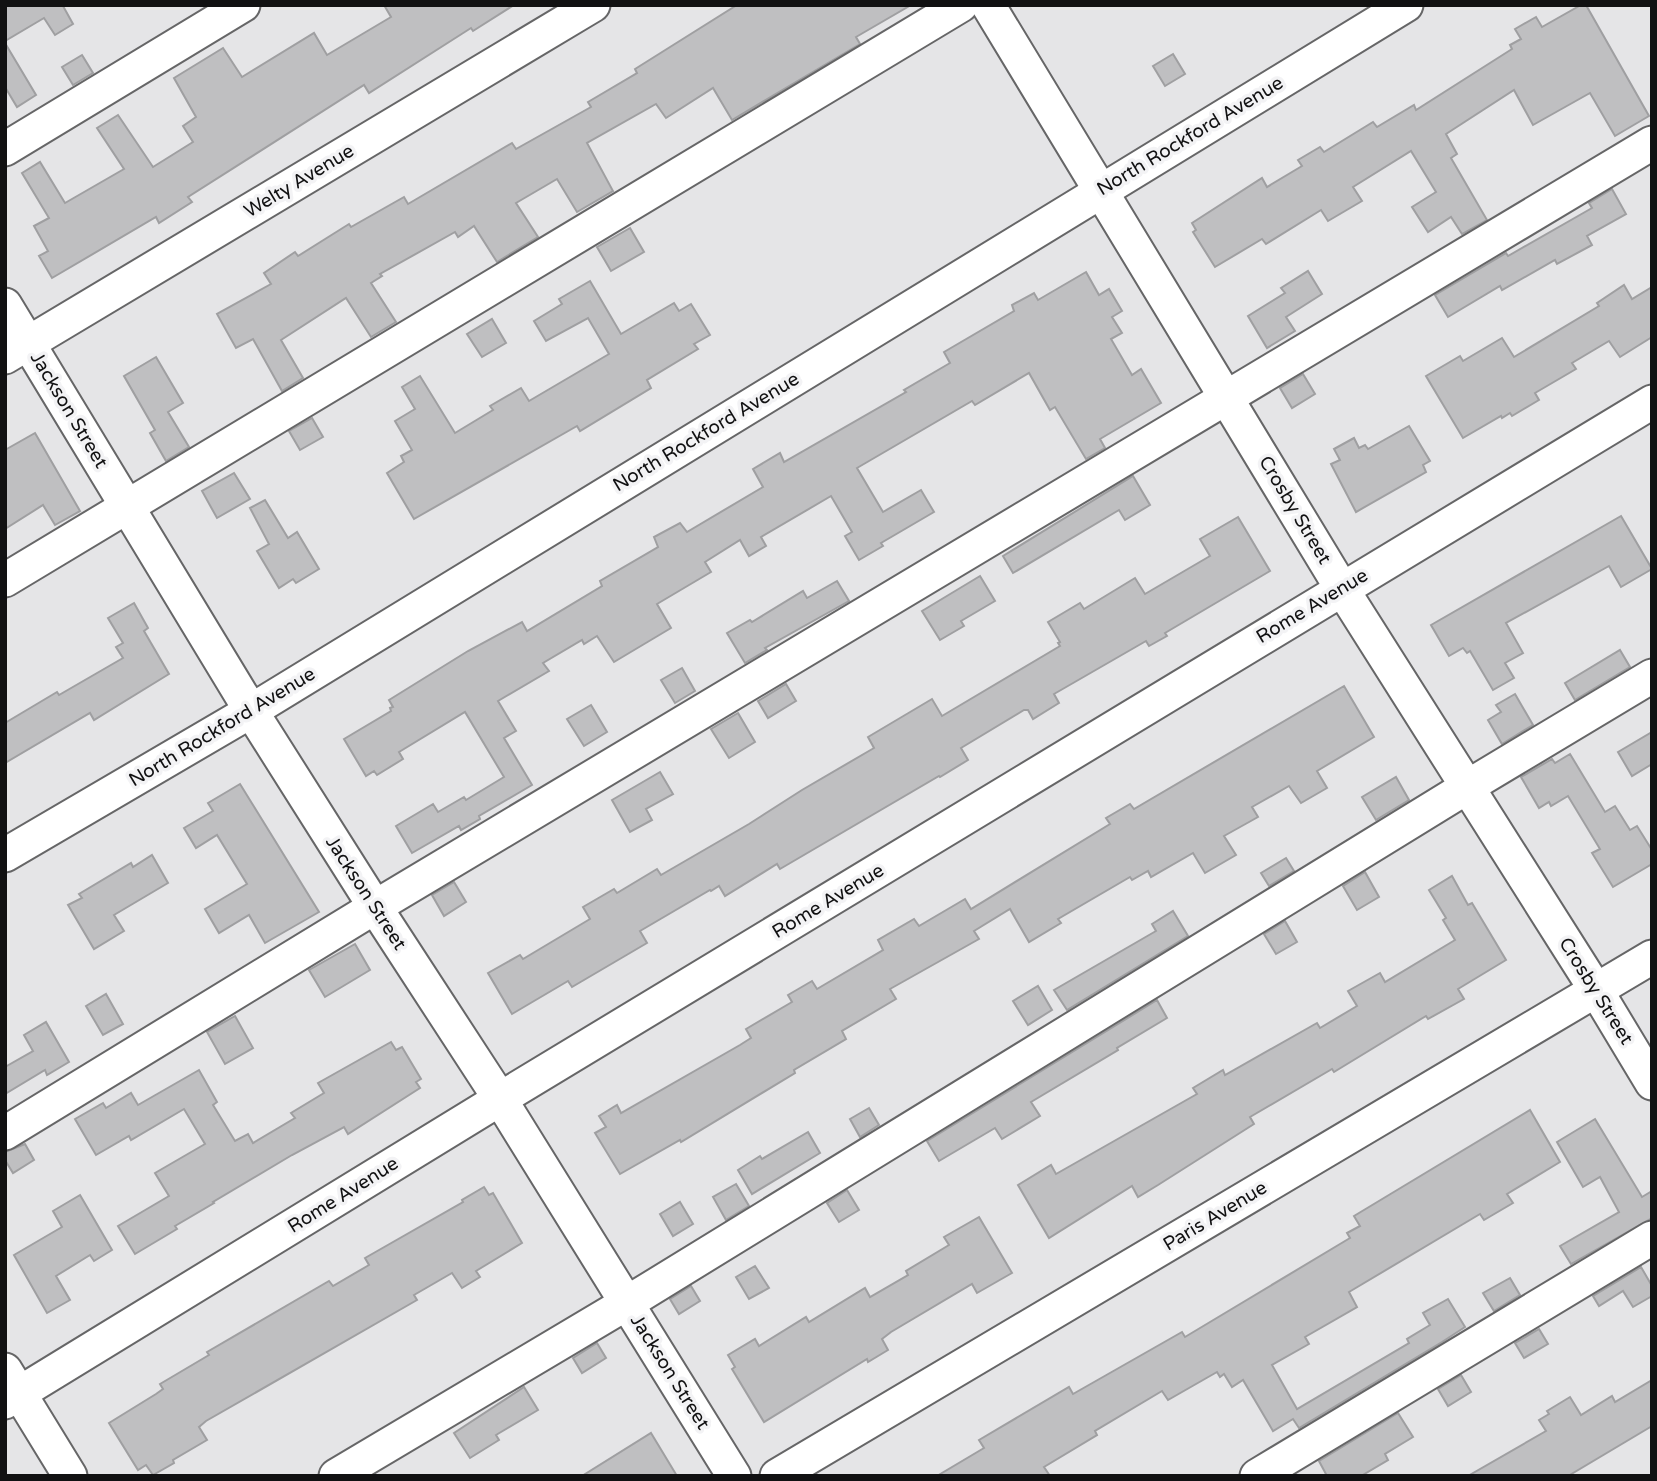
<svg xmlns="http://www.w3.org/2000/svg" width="1657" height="1481" viewBox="0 0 1657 1481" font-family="'Varela Round',sans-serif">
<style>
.building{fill:#bfbfc1;stroke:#9f9fa1;stroke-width:2}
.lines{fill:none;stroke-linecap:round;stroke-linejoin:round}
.minor-casing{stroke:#666667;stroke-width:37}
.minor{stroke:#fff;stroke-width:33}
.labels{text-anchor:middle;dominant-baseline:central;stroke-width:7;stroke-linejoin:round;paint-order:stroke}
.street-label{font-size:19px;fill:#111112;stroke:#f3f3f5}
</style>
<rect width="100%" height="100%" fill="#e5e5e7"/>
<g class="building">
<path d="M 5,5 L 65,5 L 63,6 L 73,24 L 55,35 L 44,18 L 5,41 Z"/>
<path d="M 384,5 L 514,5 L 473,31 L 471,28 L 369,93 L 364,85 L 188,197 L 192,202 L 159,223 L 156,217 L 52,278 L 39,256 L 48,251 L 34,226 L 49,218 L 22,173 L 40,162 L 65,203 L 124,169 L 97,128 L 118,115 L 153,167 L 193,142 L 183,126 L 196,117 L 174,78 L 223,48 L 242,77 L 314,33 L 327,55 L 391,17 Z"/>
<path d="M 737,5 L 911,5 L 856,37 L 860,44 L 732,120 L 713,88 L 666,118 L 656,104 L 587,143 L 613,191 L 577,212 L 557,179 L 516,203 L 538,237 L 497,262 L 474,226 L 458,237 L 455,232 L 380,274 L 382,276 L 371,283 L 396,322 L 371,337 L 346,298 L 281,340 L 303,378 L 282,391 L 253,339 L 236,348 L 217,314 L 271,284 L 264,273 L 295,252 L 298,256 L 349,224 L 351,227 L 404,197 L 408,204 L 512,143 L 516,149 L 591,107 L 588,102 L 637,73 L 635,69 Z"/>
<path d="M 1581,5 L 1586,5 L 1649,116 L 1615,136 L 1590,93 L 1533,125 L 1514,90 L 1446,134 L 1457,154 L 1451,158 L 1487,220 L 1462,234 L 1451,217 L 1428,232 L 1412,207 L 1436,192 L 1411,151 L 1353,187 L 1362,201 L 1328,221 L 1321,210 L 1266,244 L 1262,239 L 1215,267 L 1193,232 L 1196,230 L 1192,223 L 1262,178 L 1267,187 L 1302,166 L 1298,160 L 1320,147 L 1324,152 L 1373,122 L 1377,127 L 1414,105 L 1416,110 L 1512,49 L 1510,45 L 1521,39 L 1515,29 L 1536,17 L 1542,27 Z"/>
<path d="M 5,43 L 36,95 L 17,107 L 5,87 Z"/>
<path d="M 1173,54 L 1185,74 L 1165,86 L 1153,66 Z"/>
<path d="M 82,55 L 93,73 L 73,85 L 62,67 Z"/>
<path d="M 1612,189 L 1626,214 L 1587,236 L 1592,245 L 1557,264 L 1555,260 L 1502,290 L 1500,286 L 1448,317 L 1435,295 L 1506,253 L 1508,256 L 1592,208 L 1589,203 Z"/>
<path d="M 630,228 L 644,252 L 611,271 L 597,247 Z"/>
<path d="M 1308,271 L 1322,294 L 1286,317 L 1295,331 L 1267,348 L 1248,316 L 1285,293 L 1281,288 Z"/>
<path d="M 1086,272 L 1099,295 L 1109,289 L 1122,311 L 1112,317 L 1122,333 L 1111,339 L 1132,375 L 1141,369 L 1161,403 L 1100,439 L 1105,448 L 1086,459 L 1055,407 L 1050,410 L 1029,373 L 975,405 L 972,401 L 857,468 L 883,512 L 921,490 L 934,512 L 881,543 L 883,546 L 859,560 L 845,536 L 852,532 L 831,496 L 761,537 L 766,546 L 749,556 L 740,540 L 705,562 L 711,572 L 657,604 L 671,628 L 614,662 L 597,636 L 584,644 L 582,640 L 543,663 L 549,671 L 498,701 L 516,731 L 504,738 L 532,785 L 479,816 L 480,819 L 461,830 L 459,826 L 412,853 L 396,826 L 433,804 L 438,812 L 464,797 L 466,800 L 504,777 L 465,712 L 399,752 L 403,759 L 377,775 L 374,771 L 366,776 L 344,739 L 391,711 L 390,708 L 393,707 L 389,700 L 468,651 L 522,622 L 527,631 L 602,586 L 600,581 L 658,547 L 654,537 L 680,523 L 687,532 L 763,487 L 753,469 L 780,453 L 784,462 L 906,392 L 904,390 L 950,363 L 944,352 L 1014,311 L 1012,305 L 1034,293 L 1038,300 Z"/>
<path d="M 590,281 L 621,334 L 674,303 L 679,311 L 691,304 L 710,335 L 694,344 L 698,349 L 647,380 L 651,388 L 580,431 L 577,426 L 414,519 L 387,473 L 404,462 L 401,456 L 412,450 L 395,421 L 415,409 L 402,387 L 420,376 L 455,433 L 493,410 L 490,406 L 521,388 L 529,401 L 609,354 L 588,318 L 546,341 L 534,321 L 562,304 L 559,299 Z"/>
<path d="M 1624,285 L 1632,299 L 1652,287 L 1652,337 L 1620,357 L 1609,341 L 1572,363 L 1576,369 L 1535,393 L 1539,400 L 1512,416 L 1510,413 L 1502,418 L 1501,416 L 1463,438 L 1426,376 L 1460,356 L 1463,361 L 1502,338 L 1514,357 L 1599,306 L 1597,303 Z"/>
<path d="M 492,319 L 506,343 L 482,357 L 467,334 Z"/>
<path d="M 156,357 L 183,403 L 168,412 L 189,447 L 166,461 L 150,433 L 155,430 L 124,376 Z"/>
<path d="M 1303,374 L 1315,394 L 1292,408 L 1280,388 Z"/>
<path d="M 312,418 L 323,437 L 300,450 L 289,431 Z"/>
<path d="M 1409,426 L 1430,461 L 1423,465 L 1426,472 L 1356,512 L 1331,464 L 1340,460 L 1334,449 L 1354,438 L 1359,448 L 1365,445 L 1368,449 Z"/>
<path d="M 35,433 L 80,511 L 55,525 L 43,505 L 5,529 L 5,450 Z"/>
<path d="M 234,473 L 250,499 L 217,518 L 202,491 Z"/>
<path d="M 1133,476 L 1150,505 L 1125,520 L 1119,510 L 1013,573 L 1003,556 Z"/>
<path d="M 265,500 L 288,538 L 297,532 L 319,569 L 296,583 L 293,579 L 279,588 L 257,551 L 269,544 L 250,508 Z"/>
<path d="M 1621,516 L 1652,569 L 1621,587 L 1609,566 L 1506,623 L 1523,653 L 1505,663 L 1514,678 L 1493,690 L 1470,651 L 1467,653 L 1463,648 L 1449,656 L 1431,625 Z"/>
<path d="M 1238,517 L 1270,571 L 1165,633 L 1167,636 L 1149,646 L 1146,641 L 1054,694 L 1059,703 L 1033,719 L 1028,710 L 1024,710 L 961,748 L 968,760 L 940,777 L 939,776 L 780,869 L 777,864 L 725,896 L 719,886 L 711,891 L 710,890 L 640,931 L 647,943 L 572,987 L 568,981 L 512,1014 L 488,973 L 520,955 L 523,959 L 590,919 L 583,907 L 614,889 L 617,893 L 657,869 L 661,875 L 749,824 L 802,790 L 874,748 L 868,737 L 932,699 L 942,716 L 1060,646 L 1058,643 L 1060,642 L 1048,622 L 1080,603 L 1084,609 L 1135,578 L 1145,594 L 1210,556 L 1200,539 Z"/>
<path d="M 980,576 L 995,601 L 961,621 L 964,626 L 940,640 L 922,611 Z"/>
<path d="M 837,581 L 849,601 L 765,648 L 767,650 L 745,663 L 727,633 L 750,620 L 752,622 L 803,591 L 807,598 Z"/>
<path d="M 134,603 L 148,628 L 144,631 L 169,674 L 94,720 L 90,713 L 5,763 L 5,723 L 57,692 L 59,695 L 123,658 L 116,647 L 123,643 L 108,618 Z"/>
<path d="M 1620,650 L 1630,667 L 1575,700 L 1565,683 Z"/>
<path d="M 682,668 L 695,691 L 675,703 L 661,680 Z"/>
<path d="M 786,684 L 796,701 L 768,718 L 758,701 Z"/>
<path d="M 1344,686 L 1374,737 L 1317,771 L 1327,788 L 1301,803 L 1289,786 L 1252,807 L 1258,817 L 1224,836 L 1236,855 L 1205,873 L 1193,853 L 1151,877 L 1148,871 L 1132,880 L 1130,877 L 1058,919 L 1061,923 L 1029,942 L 1010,909 L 974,931 L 979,939 L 890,989 L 896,999 L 842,1031 L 846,1039 L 794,1070 L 795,1073 L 681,1142 L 680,1140 L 620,1174 L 595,1133 L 606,1127 L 599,1116 L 617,1105 L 621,1113 L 740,1045 L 751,1038 L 746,1029 L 792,1002 L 788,995 L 812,981 L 817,989 L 883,950 L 878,940 L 914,919 L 919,926 L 965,899 L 971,909 L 1110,824 L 1106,818 L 1130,804 L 1134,809 Z"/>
<path d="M 1515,694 L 1533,725 L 1502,744 L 1488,720 L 1501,712 L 1496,705 Z"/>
<path d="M 591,705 L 607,732 L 584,746 L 567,719 Z"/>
<path d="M 738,713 L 755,742 L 729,758 L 711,729 Z"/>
<path d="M 1652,732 L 1652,764 L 1632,776 L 1618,752 Z"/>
<path d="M 1570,754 L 1605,812 L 1615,806 L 1630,830 L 1637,826 L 1652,850 L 1652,864 L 1613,887 L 1592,853 L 1600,849 L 1568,796 L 1551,806 L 1549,802 L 1539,808 L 1521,777 L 1552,759 L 1555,763 Z"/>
<path d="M 660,772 L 673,794 L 646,809 L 652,820 L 630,832 L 612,800 Z"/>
<path d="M 1396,777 L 1409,800 L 1376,820 L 1362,797 Z"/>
<path d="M 240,784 L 319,912 L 265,943 L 249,915 L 219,933 L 205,909 L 247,884 L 217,835 L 196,848 L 184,828 L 213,811 L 208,803 Z"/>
<path d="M 152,855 L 168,883 L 114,915 L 124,931 L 94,949 L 68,905 L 82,898 L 79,894 L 131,863 L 133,867 Z"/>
<path d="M 1286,858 L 1294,871 L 1269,886 L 1261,873 Z"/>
<path d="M 1365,872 L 1379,897 L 1357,910 L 1343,886 Z"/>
<path d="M 1452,876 L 1468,905 L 1472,903 L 1506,960 L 1458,989 L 1464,999 L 1428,1019 L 1426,1016 L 1334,1072 L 1332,1069 L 1250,1117 L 1254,1124 L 1158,1185 L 1138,1197 L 1132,1186 L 1049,1238 L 1018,1185 L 1051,1165 L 1056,1174 L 1197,1094 L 1193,1088 L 1223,1070 L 1225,1075 L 1317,1023 L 1320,1028 L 1357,1006 L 1348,991 L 1380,973 L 1385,982 L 1455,940 L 1443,920 L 1446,918 L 1429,890 Z"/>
<path d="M 454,882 L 466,902 L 444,916 L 432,895 Z"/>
<path d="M 1173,911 L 1188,936 L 1067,1010 L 1054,990 L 1156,931 L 1152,924 Z"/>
<path d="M 1285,921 L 1297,942 L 1276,954 L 1264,934 Z"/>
<path d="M 355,944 L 370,970 L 325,997 L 309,970 Z"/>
<path d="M 1038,986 L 1052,1010 L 1028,1025 L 1013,1001 Z"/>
<path d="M 106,994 L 123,1024 L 103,1035 L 86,1006 Z"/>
<path d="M 1157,1000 L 1167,1018 L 1117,1048 L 1118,1050 L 1031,1102 L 1040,1116 L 1002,1139 L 995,1128 L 939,1161 L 927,1141 Z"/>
<path d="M 235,1016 L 253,1048 L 225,1064 L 207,1032 Z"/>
<path d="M 46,1022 L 69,1062 L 47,1075 L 45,1070 L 5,1094 L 5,1067 L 33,1051 L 24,1035 Z"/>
<path d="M 391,1042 L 396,1050 L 402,1047 L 421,1079 L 416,1082 L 420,1088 L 348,1134 L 344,1127 L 292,1155 L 213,1202 L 214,1203 L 175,1226 L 177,1229 L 135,1254 L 118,1226 L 169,1196 L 155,1173 L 205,1144 L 184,1109 L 131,1140 L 129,1136 L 96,1155 L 75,1119 L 103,1103 L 106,1108 L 131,1093 L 138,1105 L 199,1070 L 217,1102 L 213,1105 L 235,1141 L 248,1134 L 253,1143 L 295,1118 L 291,1113 L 324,1093 L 318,1083 Z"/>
<path d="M 869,1108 L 879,1125 L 860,1137 L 850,1119 Z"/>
<path d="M 1530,1110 L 1560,1162 L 1507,1194 L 1513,1203 L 1484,1220 L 1480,1214 L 1349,1292 L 1357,1307 L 1305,1337 L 1309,1344 L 1272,1365 L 1297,1409 L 1409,1343 L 1407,1339 L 1430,1325 L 1423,1313 L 1448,1299 L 1465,1327 L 1442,1342 L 1299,1428 L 1293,1419 L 1273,1431 L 1243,1380 L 1232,1387 L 1224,1374 L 1220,1377 L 1217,1372 L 1168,1400 L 1162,1391 L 1095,1431 L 1097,1435 L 1044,1467 L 1050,1476 L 937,1476 L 984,1448 L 979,1440 L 1069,1387 L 1073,1394 L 1182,1332 L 1185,1337 L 1350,1238 L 1347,1233 L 1360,1226 L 1354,1216 Z"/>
<path d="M 1595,1119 L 1642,1197 L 1652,1191 L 1652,1218 L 1571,1264 L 1560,1246 L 1619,1212 L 1600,1177 L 1583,1187 L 1557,1142 Z"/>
<path d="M 808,1132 L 820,1153 L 752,1194 L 738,1170 L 760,1156 L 762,1159 Z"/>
<path d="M 25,1144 L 34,1160 L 13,1173 L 5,1160 L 5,1152 Z"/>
<path d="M 736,1184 L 749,1206 L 726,1220 L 713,1197 Z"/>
<path d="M 484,1187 L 489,1195 L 493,1193 L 522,1243 L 476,1271 L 480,1277 L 462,1288 L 452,1273 L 414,1295 L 417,1300 L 206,1421 L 199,1427 L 207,1440 L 173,1460 L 174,1463 L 153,1475 L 146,1465 L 138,1470 L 109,1423 L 156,1394 L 163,1389 L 160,1384 L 209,1355 L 207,1352 L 329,1281 L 333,1286 L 369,1265 L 365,1258 L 463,1202 L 462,1200 Z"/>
<path d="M 847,1190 L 859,1210 L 839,1222 L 827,1203 Z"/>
<path d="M 80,1195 L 112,1250 L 94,1261 L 90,1255 L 56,1276 L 70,1300 L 47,1313 L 14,1255 L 62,1227 L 53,1211 Z"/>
<path d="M 680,1202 L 693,1224 L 673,1236 L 660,1214 Z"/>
<path d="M 979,1217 L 1012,1273 L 977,1293 L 972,1284 L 891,1332 L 882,1339 L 888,1350 L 868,1362 L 867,1359 L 764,1422 L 732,1369 L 735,1367 L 728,1355 L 755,1339 L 759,1346 L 806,1317 L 809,1322 L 865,1288 L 870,1297 L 908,1275 L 906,1271 L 949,1245 L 944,1237 Z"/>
<path d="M 755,1266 L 769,1288 L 749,1299 L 736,1277 Z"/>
<path d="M 1641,1267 L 1652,1286 L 1652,1296 L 1633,1307 L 1623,1291 L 1599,1306 L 1593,1296 Z"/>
<path d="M 1510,1278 L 1520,1295 L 1494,1311 L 1483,1293 Z"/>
<path d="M 691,1286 L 700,1301 L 679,1314 L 670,1299 Z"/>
<path d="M 1539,1329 L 1548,1344 L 1524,1358 L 1515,1343 Z"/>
<path d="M 597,1343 L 606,1358 L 582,1373 L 573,1358 Z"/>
<path d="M 1461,1375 L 1471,1392 L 1448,1406 L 1438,1389 Z"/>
<path d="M 1652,1380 L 1652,1426 L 1568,1476 L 1468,1476 L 1546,1431 L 1539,1420 L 1549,1414 L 1547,1411 L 1570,1397 L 1581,1415 L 1612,1396 L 1615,1402 Z"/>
<path d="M 524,1387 L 538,1410 L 496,1435 L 499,1440 L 470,1458 L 454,1433 Z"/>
<path d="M 1398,1413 L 1413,1437 L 1385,1454 L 1388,1460 L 1361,1476 L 1327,1476 L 1319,1461 Z"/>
<path d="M 651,1433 L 677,1476 L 582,1476 Z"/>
</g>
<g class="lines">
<defs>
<g id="minor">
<path d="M 988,5 L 1342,589 L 1596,990 L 1652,1083"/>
<path d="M 5,149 L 243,5"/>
<path d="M 5,305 L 251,711 L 375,907 L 500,1099 L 734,1476"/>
<path d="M 5,357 L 593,5"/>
<path d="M 5,580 L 961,5"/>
<path d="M 5,855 L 251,711 L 1406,5"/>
<path d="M 5,1133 L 375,907 L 1652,143"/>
<path d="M 5,1370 L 70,1476"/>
<path d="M 5,1402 L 500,1099 L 1652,402"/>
<path d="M 336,1476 L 627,1303 L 1467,787 L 1652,676"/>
<path d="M 777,1476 L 1652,957"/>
<path d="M 1257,1476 L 1652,1238"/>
</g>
</defs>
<use href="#minor" class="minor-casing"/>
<use href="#minor" class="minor"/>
</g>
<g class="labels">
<g class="street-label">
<text transform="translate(1190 136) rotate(-31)">North Rockford Avenue</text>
<text transform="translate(299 181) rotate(-31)">Welty Avenue</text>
<text transform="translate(69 410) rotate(59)">Jackson Street</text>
<text transform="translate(706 432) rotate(-31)">North Rockford Avenue</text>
<text transform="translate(1295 510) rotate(59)">Crosby Street</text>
<text transform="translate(1312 606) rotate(-31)">Rome Avenue</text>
<text transform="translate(222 727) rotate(-31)">North Rockford Avenue</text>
<text transform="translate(366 893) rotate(57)">Jackson Street</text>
<text transform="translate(828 901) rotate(-31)">Rome Avenue</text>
<text transform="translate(1596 991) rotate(58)">Crosby Street</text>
<text transform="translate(343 1195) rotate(-32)">Rome Avenue</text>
<text transform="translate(1215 1216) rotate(-31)">Paris Avenue</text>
<text transform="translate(670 1372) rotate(58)">Jackson Street</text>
</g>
</g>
<rect width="1657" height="1481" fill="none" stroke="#111112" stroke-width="14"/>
</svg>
